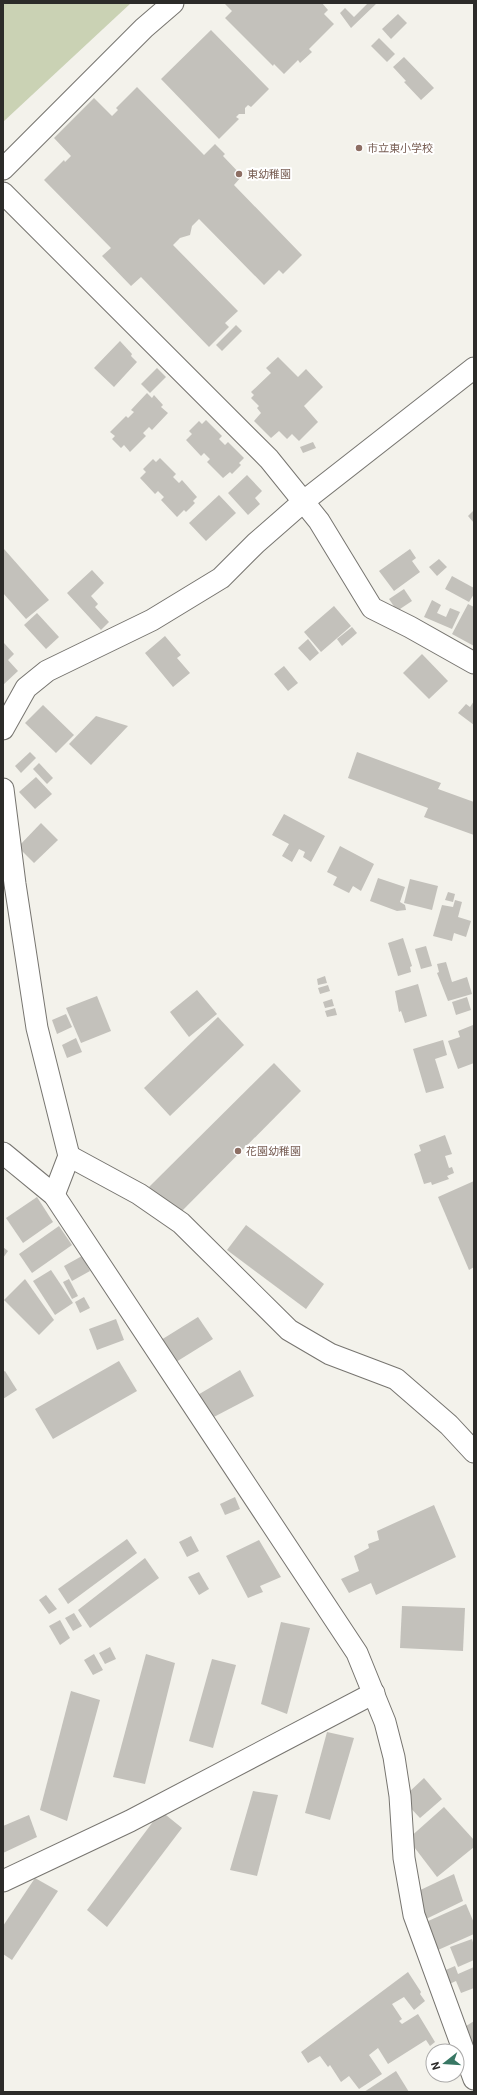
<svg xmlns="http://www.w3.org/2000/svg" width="477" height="2095" viewBox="0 0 477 2095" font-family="Roboto,'Noto Sans JP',sans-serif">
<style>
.green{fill:#cad2b4}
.building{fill:#c3c1bb}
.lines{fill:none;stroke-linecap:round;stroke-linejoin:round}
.minor-casing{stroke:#777570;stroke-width:23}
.minor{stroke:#fff;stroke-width:21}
.education-dot{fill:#8d6e63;stroke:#fff;stroke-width:1.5}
.labels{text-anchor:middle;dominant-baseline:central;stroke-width:4;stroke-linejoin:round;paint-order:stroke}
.education-label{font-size:11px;fill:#785e54;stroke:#fff;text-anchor:start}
</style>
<rect width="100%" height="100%" fill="#f3f2eb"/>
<path class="green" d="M 3,3 L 131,3 L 3,122 Z"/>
<g class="building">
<path d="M 226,3 L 322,3 L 328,10 L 324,14 L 334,24 L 309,49 L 312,52 L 300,63 L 298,60 L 284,74 L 274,64 L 273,66 L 225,18 L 232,11 L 225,4 Z"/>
<path d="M 368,3 L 377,3 L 351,28 L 340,13 L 345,8 L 354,17 Z"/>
<path d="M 398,14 L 407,23 L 391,39 L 382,29 Z"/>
<path d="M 211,30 L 269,89 L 251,107 L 248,105 L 245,108 L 245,114 L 239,114 L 236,117 L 239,119 L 219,139 L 161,79 Z"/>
<path d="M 379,38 L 395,54 L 387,62 L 371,46 Z"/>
<path d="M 404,57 L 434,88 L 421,100 L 404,82 L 406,81 L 393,67 Z"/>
<path d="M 137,87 L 204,155 L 215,144 L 225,154 L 223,156 L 242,176 L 234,185 L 302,255 L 283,274 L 279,270 L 264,285 L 199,219 L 192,226 L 190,235 L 180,238 L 173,245 L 238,311 L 225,323 L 229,327 L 209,347 L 141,277 L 131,286 L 102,256 L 111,248 L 44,180 L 64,160 L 65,162 L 71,156 L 54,138 L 94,98 L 112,116 L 118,110 L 116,108 Z"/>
<path d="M 236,325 L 242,331 L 222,351 L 216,345 Z"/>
<path d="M 120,341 L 132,354 L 131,356 L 137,362 L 114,387 L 94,368 Z"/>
<path d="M 278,357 L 298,377 L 306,369 L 323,387 L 304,406 L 318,422 L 299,441 L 292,434 L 287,439 L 279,431 L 271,438 L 254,421 L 261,413 L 257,408 L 259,406 L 251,398 L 254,395 L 251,392 L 271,373 L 266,368 Z"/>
<path d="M 157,368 L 166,377 L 150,393 L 141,384 Z"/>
<path d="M 147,393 L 152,398 L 154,395 L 163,405 L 161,407 L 168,413 L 152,430 L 149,427 L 143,433 L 146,436 L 130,452 L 124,445 L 121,448 L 112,439 L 115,436 L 110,432 L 126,416 L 128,418 L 134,412 L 131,410 Z"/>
<path d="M 206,420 L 222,436 L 219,439 L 225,445 L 228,442 L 244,458 L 239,463 L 241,465 L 232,474 L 230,472 L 223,478 L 207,462 L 210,459 L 204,453 L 201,456 L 186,440 L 192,434 L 189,431 L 199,421 L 202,424 Z"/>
<path d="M 313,442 L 316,448 L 303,453 L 300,447 Z"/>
<path d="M 160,458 L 176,474 L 173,477 L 179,483 L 182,480 L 197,497 L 193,501 L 195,503 L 186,512 L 184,510 L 177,517 L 161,500 L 164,497 L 158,491 L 155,494 L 140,478 L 146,472 L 143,469 L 153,459 L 156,462 Z"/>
<path d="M 247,475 L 262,491 L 255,498 L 260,504 L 248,515 L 228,493 Z"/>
<path d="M 219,495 L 236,513 L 206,541 L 189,523 Z"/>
<path d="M 474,510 L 474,523 L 468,516 Z"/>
<path d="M 4,549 L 49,600 L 26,619 L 3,593 Z"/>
<path d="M 410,549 L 416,558 L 412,561 L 420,572 L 394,591 L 379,571 Z"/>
<path d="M 439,559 L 447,567 L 437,576 L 429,567 Z"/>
<path d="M 92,570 L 104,583 L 91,596 L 98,604 L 95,607 L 109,622 L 101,630 L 67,593 Z"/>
<path d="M 452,576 L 474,588 L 474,594 L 469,602 L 445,589 Z"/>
<path d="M 404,589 L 412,601 L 397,611 L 389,599 Z"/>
<path d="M 432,600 L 441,605 L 437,613 L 446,617 L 450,608 L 460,612 L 452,629 L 424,617 Z"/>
<path d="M 468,604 L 474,607 L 474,646 L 452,634 Z"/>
<path d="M 334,606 L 351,626 L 321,652 L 304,632 Z"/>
<path d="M 37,613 L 59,637 L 46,649 L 24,625 Z"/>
<path d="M 352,627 L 357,633 L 342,646 L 337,639 Z"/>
<path d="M 165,636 L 181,655 L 177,658 L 190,673 L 173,687 L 145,653 Z"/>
<path d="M 308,639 L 319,653 L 310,661 L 298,648 Z"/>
<path d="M 4,643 L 14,654 L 8,660 L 18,671 L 3,685 Z"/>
<path d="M 422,654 L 448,681 L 429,699 L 403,673 Z"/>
<path d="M 284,666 L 298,683 L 288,691 L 274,674 Z"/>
<path d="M 474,701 L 474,725 L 458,713 L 466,704 L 470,707 Z"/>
<path d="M 43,705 L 74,735 L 56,753 L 25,723 Z"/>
<path d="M 96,716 L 128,726 L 91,765 L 69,744 Z"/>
<path d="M 30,752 L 36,758 L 21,773 L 15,766 Z"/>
<path d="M 357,752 L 441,783 L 438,789 L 474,802 L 474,835 L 424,817 L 428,808 L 348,778 Z"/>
<path d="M 39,763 L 53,778 L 47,784 L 33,769 Z"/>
<path d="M 36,777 L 52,794 L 35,809 L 19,792 Z"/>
<path d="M 284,814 L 325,836 L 311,862 L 303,857 L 305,852 L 299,849 L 292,862 L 282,856 L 289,844 L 272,835 Z"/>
<path d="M 41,823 L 58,840 L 34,863 L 18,847 Z"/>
<path d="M 340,846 L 374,864 L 361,891 L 353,886 L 349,893 L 333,885 L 337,877 L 327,872 Z"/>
<path d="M 378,878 L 405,887 L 400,902 L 405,905 L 406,910 L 397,911 L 370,901 Z"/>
<path d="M 410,879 L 438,886 L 432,910 L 404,903 Z"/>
<path d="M 448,892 L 455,894 L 453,902 L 445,900 Z"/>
<path d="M 455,900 L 462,902 L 458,917 L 471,921 L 466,937 L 454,933 L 452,941 L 433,936 L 442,905 L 453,907 Z"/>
<path d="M 403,938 L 412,966 L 410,967 L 411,972 L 398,976 L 388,943 Z"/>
<path d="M 426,946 L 432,966 L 421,969 L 415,949 Z"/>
<path d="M 446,962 L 452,982 L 467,977 L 472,994 L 448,1001 L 437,973 L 439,972 L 437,964 Z"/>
<path d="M 325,976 L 327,983 L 318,985 L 317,979 Z"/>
<path d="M 418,984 L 427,1016 L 405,1023 L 401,1011 L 399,1012 L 395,991 Z"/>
<path d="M 328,985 L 330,991 L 320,994 L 318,988 Z"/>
<path d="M 197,990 L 217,1014 L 189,1037 L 170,1012 Z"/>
<path d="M 97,996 L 111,1031 L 81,1043 L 66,1008 Z"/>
<path d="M 467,997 L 471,1010 L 456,1015 L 452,1002 Z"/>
<path d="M 332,999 L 334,1006 L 325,1008 L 323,1002 Z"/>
<path d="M 335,1008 L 337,1015 L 327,1017 L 325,1011 Z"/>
<path d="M 66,1014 L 72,1027 L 57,1034 L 52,1020 Z"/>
<path d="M 218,1017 L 244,1045 L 170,1116 L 144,1088 Z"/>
<path d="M 473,1025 L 474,1063 L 458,1069 L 448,1041 L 460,1037 L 458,1031 Z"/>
<path d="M 76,1038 L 82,1052 L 67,1058 L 62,1045 Z"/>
<path d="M 443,1040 L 447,1055 L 435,1059 L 444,1088 L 426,1093 L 413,1049 Z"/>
<path d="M 274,1063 L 301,1091 L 177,1216 L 149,1187 Z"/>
<path d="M 445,1135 L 452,1154 L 445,1156 L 449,1168 L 452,1167 L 454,1173 L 447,1176 L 449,1179 L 432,1185 L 431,1182 L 424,1184 L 414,1154 L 421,1151 L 419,1145 Z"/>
<path d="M 474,1181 L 474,1267 L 469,1270 L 438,1197 Z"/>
<path d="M 37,1197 L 53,1222 L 23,1243 L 6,1218 Z"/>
<path d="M 246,1225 L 324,1284 L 306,1309 L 227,1250 Z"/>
<path d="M 59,1226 L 72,1245 L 32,1273 L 19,1254 Z"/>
<path d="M 3,1247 L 8,1251 L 3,1258 Z"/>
<path d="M 82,1256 L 90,1271 L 72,1281 L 64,1266 Z"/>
<path d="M 51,1270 L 73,1303 L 55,1315 L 33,1281 Z"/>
<path d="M 25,1279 L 54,1320 L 39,1335 L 4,1300 Z"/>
<path d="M 69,1279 L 78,1296 L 72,1299 L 63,1282 Z"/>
<path d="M 84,1297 L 90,1308 L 80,1313 L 75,1302 Z"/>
<path d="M 198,1317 L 213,1339 L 176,1362 L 161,1340 Z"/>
<path d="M 116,1319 L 124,1340 L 97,1350 L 89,1329 Z"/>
<path d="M 119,1361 L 137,1391 L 53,1439 L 35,1409 Z"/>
<path d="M 240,1370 L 254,1396 L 210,1419 L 196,1396 Z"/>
<path d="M 5,1371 L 17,1390 L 3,1399 L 3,1372 Z"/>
<path d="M 235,1497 L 240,1509 L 225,1515 L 220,1504 Z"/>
<path d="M 434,1505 L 456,1557 L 376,1595 L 371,1583 L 349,1593 L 341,1579 L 359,1571 L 354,1556 L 369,1548 L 368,1544 L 379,1540 L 377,1531 Z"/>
<path d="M 191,1536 L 199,1551 L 187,1557 L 179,1542 Z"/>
<path d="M 127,1539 L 137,1553 L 68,1604 L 58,1589 Z"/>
<path d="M 259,1540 L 281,1577 L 260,1586 L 263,1592 L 248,1598 L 226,1556 Z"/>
<path d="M 145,1558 L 159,1578 L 90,1628 L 78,1610 Z"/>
<path d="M 199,1572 L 209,1589 L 199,1595 L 188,1577 Z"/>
<path d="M 46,1595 L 57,1609 L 49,1614 L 39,1600 Z"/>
<path d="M 402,1606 L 465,1608 L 463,1651 L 400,1648 Z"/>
<path d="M 74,1613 L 82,1626 L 73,1631 L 65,1618 Z"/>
<path d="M 60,1620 L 70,1638 L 60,1645 L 49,1626 Z"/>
<path d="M 281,1622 L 310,1628 L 287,1714 L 261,1704 Z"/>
<path d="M 110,1647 L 116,1659 L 105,1664 L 99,1653 Z"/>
<path d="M 94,1654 L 103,1670 L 93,1675 L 84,1660 Z"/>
<path d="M 146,1654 L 175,1663 L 145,1784 L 113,1777 Z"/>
<path d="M 212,1659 L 236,1665 L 213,1748 L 189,1741 Z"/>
<path d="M 71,1691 L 100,1700 L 67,1821 L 40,1810 Z"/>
<path d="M 327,1732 L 354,1738 L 330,1820 L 305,1813 Z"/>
<path d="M 424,1778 L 442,1799 L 420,1818 L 406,1803 L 407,1794 Z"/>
<path d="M 253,1791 L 278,1795 L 257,1876 L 230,1870 Z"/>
<path d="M 444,1807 L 474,1840 L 474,1847 L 437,1877 L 408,1839 Z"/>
<path d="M 161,1811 L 182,1828 L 107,1927 L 87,1910 Z"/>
<path d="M 29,1815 L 37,1837 L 3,1853 L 3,1826 Z"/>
<path d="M 454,1874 L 463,1901 L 422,1921 L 412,1894 Z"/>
<path d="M 35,1878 L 58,1891 L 12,1960 L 3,1954 L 3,1926 Z"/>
<path d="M 466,1904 L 474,1923 L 474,1934 L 438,1950 L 426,1922 Z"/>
<path d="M 472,1939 L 474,1946 L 474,1960 L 458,1967 L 450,1947 Z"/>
<path d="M 455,1966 L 458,1974 L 474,1967 L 474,1988 L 461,1993 L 456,1981 L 447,1985 L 441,1972 Z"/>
<path d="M 408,1972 L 421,1992 L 420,1994 L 425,2001 L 414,2010 L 404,1997 L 392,2004 L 402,2019 L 399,2021 L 402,2024 L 418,2014 L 435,2042 L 430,2046 L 426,2040 L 388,2064 L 378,2048 L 369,2055 L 382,2074 L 359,2089 L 349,2076 L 341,2082 L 330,2065 L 328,2067 L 320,2056 L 308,2063 L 301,2052 Z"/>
<path d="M 474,2021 L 474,2044 L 472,2045 L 463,2028 Z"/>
<path d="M 396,2071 L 409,2092 L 364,2092 Z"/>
</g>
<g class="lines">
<defs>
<g id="minor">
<path d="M 3,169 L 144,28 L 173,3"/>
<path d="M 3,193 L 269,459 L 319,521 L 372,608 L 410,627 L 474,663"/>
<path d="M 3,729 L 26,688 L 47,671 L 152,620 L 221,578 L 256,543 L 304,501 L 474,368"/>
<path d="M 3,789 L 15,884 L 37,1028 L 69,1156 L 54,1195"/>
<path d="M 3,1153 L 54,1195 L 357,1653 L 385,1722 L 394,1757 L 400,1796 L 404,1858 L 414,1915 L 474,2079"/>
<path d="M 69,1156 L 139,1194 L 181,1223 L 289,1330 L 330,1354 L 396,1379 L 449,1425 L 474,1452"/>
<path d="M 3,1881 L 130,1821 L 374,1693"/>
</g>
</defs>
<use href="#minor" class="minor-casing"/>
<use href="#minor" class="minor"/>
</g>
<g class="education-dot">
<circle cx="359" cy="148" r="4"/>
<circle cx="239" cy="174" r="4"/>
<circle cx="238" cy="1151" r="4"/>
</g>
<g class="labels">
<g class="education-label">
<text x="367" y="148">市立東小学校</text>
<text x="247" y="174">東幼稚園</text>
<text x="246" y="1151">花園幼稚園</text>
</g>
</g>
<rect width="477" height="2095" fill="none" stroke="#2c2b29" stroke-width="8"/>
<g transform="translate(445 2063) rotate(253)"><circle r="19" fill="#ffffff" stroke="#abaaa9"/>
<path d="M0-3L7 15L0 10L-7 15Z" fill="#387764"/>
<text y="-6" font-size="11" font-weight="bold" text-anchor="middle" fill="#2c2b29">N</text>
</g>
</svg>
